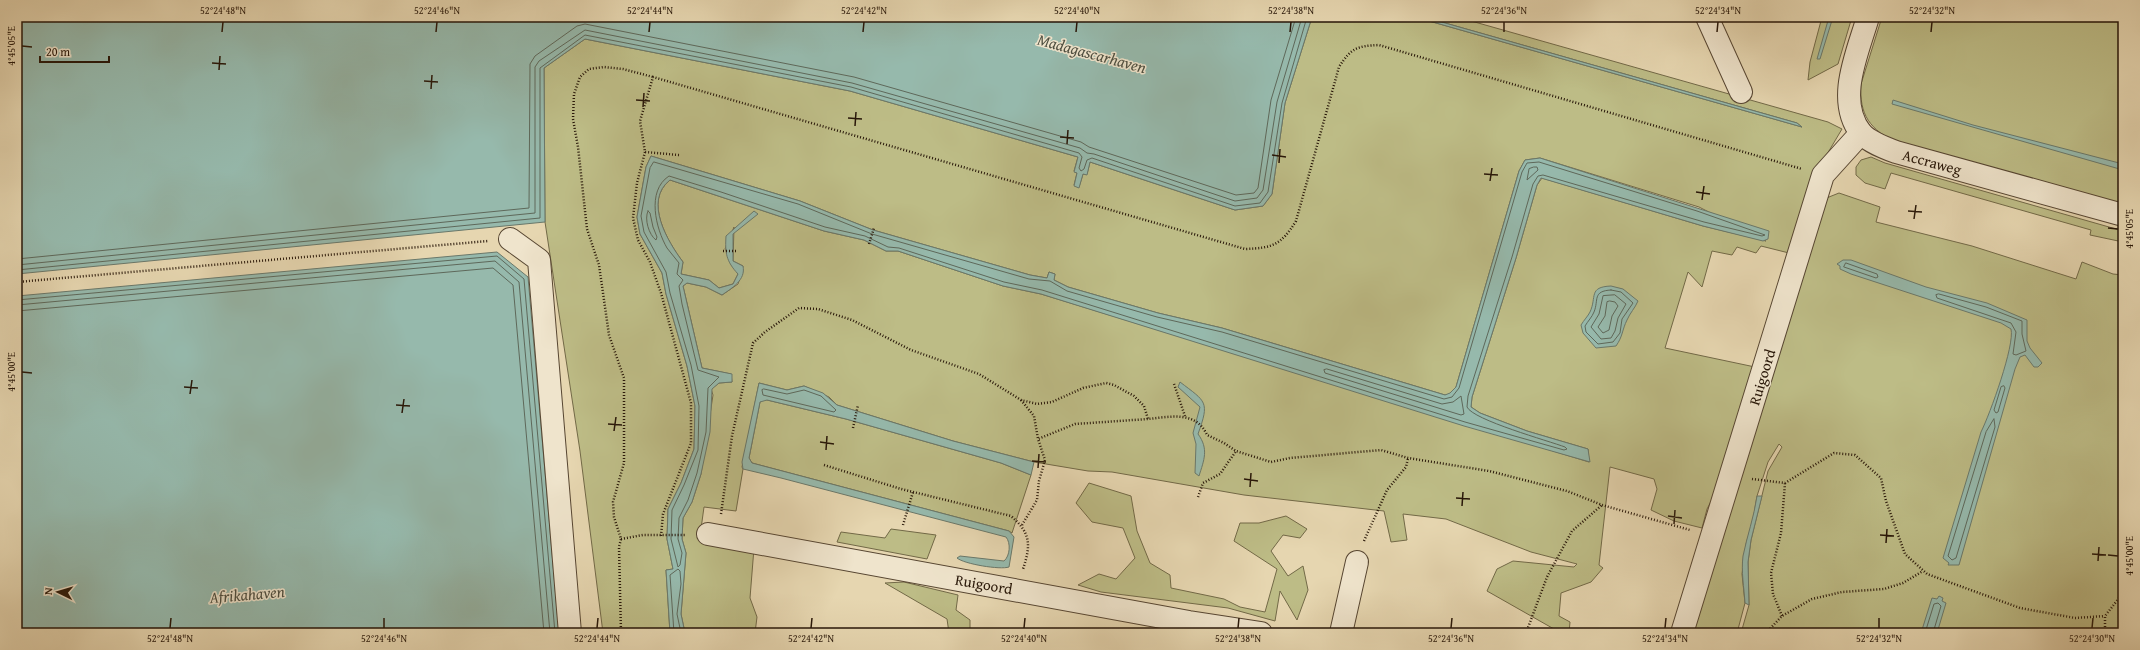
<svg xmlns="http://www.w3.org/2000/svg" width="2140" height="650" viewBox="0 0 2140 650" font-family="'Gentium Book Plus',serif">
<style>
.green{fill:#bdbc86;stroke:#726947}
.water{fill:#96b9ac;stroke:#6a786a}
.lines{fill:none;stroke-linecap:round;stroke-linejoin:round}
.shore{stroke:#5e685a;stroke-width:1}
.minor-casing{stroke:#574632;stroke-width:24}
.path{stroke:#271608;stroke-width:2.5;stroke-dasharray:1 2;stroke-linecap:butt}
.minor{stroke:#efe4cc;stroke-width:22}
.ticks{fill:none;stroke:#271608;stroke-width:1.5}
.labels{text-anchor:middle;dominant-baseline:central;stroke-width:3;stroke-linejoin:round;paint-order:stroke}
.street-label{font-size:15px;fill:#271608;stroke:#efe4cc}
.water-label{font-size:16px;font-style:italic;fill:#4e4f41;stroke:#efe4cc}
.neatline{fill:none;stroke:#271608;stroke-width:1.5}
.ticks-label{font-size:10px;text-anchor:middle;fill:#271608}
</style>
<rect width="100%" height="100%" fill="#e6d6b0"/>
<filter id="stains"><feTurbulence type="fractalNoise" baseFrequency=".005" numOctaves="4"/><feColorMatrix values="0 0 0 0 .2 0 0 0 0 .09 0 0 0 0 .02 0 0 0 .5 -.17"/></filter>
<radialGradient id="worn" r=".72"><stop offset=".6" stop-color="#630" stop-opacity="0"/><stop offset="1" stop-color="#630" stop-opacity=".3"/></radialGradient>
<g class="green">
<path d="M 1312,17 L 1415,17 L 1802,127 L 1797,123 L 1424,17 L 1457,17 L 1828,122 L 1842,129 L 1820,166 L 1789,253 L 1761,246 L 1756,253 L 1737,247 L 1732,255 L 1712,251 L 1702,287 L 1688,272 L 1665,348 L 1755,367 L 1716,492 L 1707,509 L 1702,528 L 1674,521 L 1651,510 L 1657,489 L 1654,479 L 1610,467 L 1599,565 L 1603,568 L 1591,582 L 1561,593 L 1559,616 L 1570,622 L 1569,633 L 1561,633 L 1487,591 L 1497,569 L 1513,561 L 1574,567 L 1577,564 L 1531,552 L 1446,519 L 1403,514 L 1407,540 L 1391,542 L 1384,511 L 1244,495 L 1112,472 L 1088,471 L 1034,462 L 953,441 L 837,405 L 829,397 L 804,386 L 787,390 L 759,383 L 742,467 L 743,469 L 736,511 L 704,507 L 700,536 L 754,548 L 750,598 L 757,617 L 755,633 L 685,633 L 681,614 L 686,553 L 682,539 L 683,518 L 692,502 L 701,474 L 713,395 L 711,389 L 719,383 L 732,382 L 731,374 L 702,368 L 683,286 L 687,283 L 706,287 L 722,295 L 738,284 L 743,266 L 733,261 L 734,227 L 725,249 L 738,274 L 733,284 L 719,288 L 709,280 L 681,274 L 683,262 C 668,242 643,201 670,180 L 824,231 L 864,240 L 886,251 L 898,251 L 1003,286 L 1041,294 L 1589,462 L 1588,449 L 1527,431 L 1480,413 L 1471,407 L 1472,397 L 1516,258 L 1537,185 L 1542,178 L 1703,226 L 1766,241 L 1699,207 L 1540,158 L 1525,160 L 1519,171 L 1456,387 L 1450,394 L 1445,395 L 1222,328 L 1158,313 L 1068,287 L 1054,280 L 1055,274 L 1049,272 L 1047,278 L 1030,275 L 873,230 L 800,201 L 651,156 L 646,167 L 637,217 L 640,234 L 662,273 L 666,294 L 687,366 L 695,406 L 694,449 L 681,483 L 668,509 L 667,539 L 673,569 L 666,570 L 670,633 L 603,633 L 580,451 L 545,222 L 544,68 L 585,39 L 850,91 L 1078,157 L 1074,171 L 1077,173 L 1074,185 L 1079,187 L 1083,174 L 1087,174 L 1090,162 L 1235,210 L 1263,206 L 1272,194 L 1285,103 Z"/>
<path d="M 1822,17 L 1852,17 L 1838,64 L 1808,80 L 1810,62 Z"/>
<path d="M 1882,17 L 2123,17 L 2123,206 L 1898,143 C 1870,130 1859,115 1861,84 Z"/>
<path d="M 1871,157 L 1885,163 L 2123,231 L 2123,242 L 2090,235 L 2091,230 L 1891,173 L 1885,189 L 1865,183 L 1856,175 L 1856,167 L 1861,160 Z"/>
<path d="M 1839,193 L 1880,207 L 1876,222 L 1972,246 L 2076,279 L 2082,262 L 2113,274 L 2123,275 L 2123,633 L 1741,633 L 1749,605 L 1748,562 L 1751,540 L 1768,471 L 1782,447 L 1779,444 L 1768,462 L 1757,496 L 1753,520 L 1746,544 L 1742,574 L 1745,603 L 1737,633 L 1693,633 L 1824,202 L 1829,197 Z"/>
<path d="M 763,399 L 846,419 L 1001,463 L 1031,475 L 1012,533 L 1009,531 L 752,463 L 749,458 L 760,402 Z"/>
<path d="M 1089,483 L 1131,496 L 1137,531 L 1150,563 L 1170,575 L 1171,588 L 1224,599 L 1240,607 L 1265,612 L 1277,569 L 1234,541 L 1240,523 L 1259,523 L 1286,516 L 1307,529 L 1300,538 L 1283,535 L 1271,551 L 1288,576 L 1303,566 L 1308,590 L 1297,620 L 1280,591 L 1275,621 L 1228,608 L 1101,592 L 1078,585 L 1099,574 L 1116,579 L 1135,558 L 1123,528 L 1092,522 L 1076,503 Z"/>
<path d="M 891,529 L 936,535 L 927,559 L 837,542 L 841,532 L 885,538 Z"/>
<path d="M 904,582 L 958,595 L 956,610 L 970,620 L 970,633 L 949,633 L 947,619 L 885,583 Z"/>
</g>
<g class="water">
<path d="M 17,17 L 1312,17 L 1285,103 L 1272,194 L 1263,206 L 1235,210 L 1090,162 L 1087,175 L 1083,174 L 1079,188 L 1074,186 L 1077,173 L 1074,172 L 1078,157 L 850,91 L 585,39 L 544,68 L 545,222 L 17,274 Z"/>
<path d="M 1415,17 L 1424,17 L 1797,123 L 1802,127 Z"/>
<path d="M 1829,17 L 1833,17 L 1820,59 L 1817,59 Z"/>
<path d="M 1893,100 L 1973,125 L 2123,164 L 2123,170 L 1892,104 Z"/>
<path d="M 651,156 L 800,201 L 873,230 L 1030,275 L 1047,278 L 1049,272 L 1055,274 L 1054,280 L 1068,287 L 1158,313 L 1222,328 L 1445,395 L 1450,393 L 1456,387 L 1519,171 L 1525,160 L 1540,158 L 1769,231 L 1768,239 L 1763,241 L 1703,226 L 1541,178 L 1537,185 L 1516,258 L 1472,397 L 1471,407 L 1480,413 L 1527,431 L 1588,449 L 1590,462 L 1464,426 L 1041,294 L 1003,286 L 898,251 L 886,251 L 864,240 L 824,231 L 670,180 C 643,201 668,242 683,262 L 681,274 L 709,280 L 719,288 L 733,284 L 738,274 C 726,261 725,253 726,236 L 754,211 L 758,214 L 733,234 L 733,261 L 743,266 C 746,280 732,288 722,295 L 706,287 L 687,283 L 683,286 L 702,368 L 732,374 L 732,382 L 719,383 L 712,389 L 710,432 L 701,474 L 692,502 L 683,518 L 682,539 L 686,553 L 681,614 L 685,633 L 670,633 L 666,570 L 673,569 L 667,539 L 668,509 L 681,483 L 694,449 L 695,406 L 687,366 L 666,294 L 662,273 L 640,234 L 637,217 L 646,167 Z"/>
<path d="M 497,252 L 528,277 L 559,633 L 17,633 L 17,296 Z"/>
<path d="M 1843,260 L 1851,260 L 1926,287 L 1987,303 L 2027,320 L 2027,341 L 2030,348 L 2042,363 L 2038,367 L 2034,367 L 2025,355 L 2020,357 L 2015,369 L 1959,565 L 1948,565 L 1949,563 L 1943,558 L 1981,432 C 1990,414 2015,345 2011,329 L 2001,323 L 1851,274 L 1840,269 L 1840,266 L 1837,264 Z"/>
<path d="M 1611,286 L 1623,289 L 1638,301 C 1635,308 1630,313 1627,320 C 1622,330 1623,336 1616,346 L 1596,348 L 1583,333 L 1581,325 C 1584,320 1588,316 1590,312 C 1597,297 1588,287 1611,286 Z"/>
<path d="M 1180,382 C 1206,402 1210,401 1198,434 C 1209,449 1204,460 1199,476 L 1195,473 L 1196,444 L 1193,433 L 1200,407 L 1178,387 Z"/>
<path d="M 759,383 L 787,390 L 804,386 L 823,393 L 837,405 L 953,441 L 1034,462 L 1031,475 L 1001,463 L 846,419 L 767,400 L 760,402 L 749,458 L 752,463 L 1009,531 L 1014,537 L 1009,567 C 1000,570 964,564 957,558 L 960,556 L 1004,561 C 1010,556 1011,543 1006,537 L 781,478 L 743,469 L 742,462 Z"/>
<path d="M 1757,496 L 1762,496 L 1751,540 L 1748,562 L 1749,605 L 1745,603 C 1744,587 1741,572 1743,556 C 1747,536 1754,517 1757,496 Z"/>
<path d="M 1939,596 L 1943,598 L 1942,601 L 1946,603 L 1937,633 L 1921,633 L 1932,598 L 1937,599 Z"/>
</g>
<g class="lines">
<g class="shore">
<path d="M 654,162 L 798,204 L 872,234 L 1029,279 L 1050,281 L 1067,291 L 1157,317 L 1222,332 L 1444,399 L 1452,397 L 1459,388 L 1522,172 L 1527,163 L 1539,162 L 1697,211 L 1765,235 L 1762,236 L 1704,222 L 1543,175 L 1538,176 L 1533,184 L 1512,257 L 1468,396 L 1467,407 C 1473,420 1549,441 1565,447 L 1567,449 L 1564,450 L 1465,422 L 1042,290 L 1004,282 L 899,248 L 888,247 L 865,236 L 825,227 L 721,192 L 669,176 C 646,191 656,229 667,248 C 671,253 675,258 679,263 L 677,274 L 683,280 L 679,286 L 682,304 L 698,370 L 719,377 L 708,388 L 706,432 L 697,473 L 688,500 L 679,518 L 678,539 L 682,553 L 680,565 L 678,567 L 671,539 L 672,510 L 684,485 L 698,450 L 699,406 L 691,365 L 670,293 L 666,272 L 644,232 L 641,216 L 650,168 Z"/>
<path d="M 1534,167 L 1537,167 L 1538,170 L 1527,180 L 1529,169 Z"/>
<path d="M 648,211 L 650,213 L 653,227 L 657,237 L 656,240 C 649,235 644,219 648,211 Z"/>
<path d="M 17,259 L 529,208 L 530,64 L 535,56 L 577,26 L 585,24 L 854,77 L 1081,142 L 1089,147 L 1236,195 L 1254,193 L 1258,188 L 1271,100 L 1296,17"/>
<path d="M 1846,263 L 1877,274 L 1878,277 L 1876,278 L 1844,267 Z"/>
<path d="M 17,265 L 535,213 L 535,67 L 539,61 L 585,30 L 852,83 L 1080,148 L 1087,153 L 1094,154 L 1235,201 L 1257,198 L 1263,190 L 1277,102 L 1302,17"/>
<path d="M 17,270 L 540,218 L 540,68 L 585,35 L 851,87 L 1079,153 L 1082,157 L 1079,168 L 1081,171 L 1084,169 L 1087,160 L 1092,158 L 1235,206 L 1260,203 L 1268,192 L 1282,103 L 1307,17"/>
<path d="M 1611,290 L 1621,292 L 1633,303 L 1622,319 L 1620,333 L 1613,342 L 1598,344 L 1586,332 L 1585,326 C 1588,321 1592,317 1594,312 C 1599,300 1592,291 1611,290 Z"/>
<path d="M 1939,294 L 1986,307 L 2022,321 L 2022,334 L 2026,351 L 2016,355 L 2013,354 L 2016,332 L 2011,323 L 1937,298 L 1936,295 Z"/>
<path d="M 1615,295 L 1626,304 L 1618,318 L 1615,331 L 1611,338 L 1601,339 L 1591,327 L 1599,314 L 1603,296 Z"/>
<path d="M 17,300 L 497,256 L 524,279 L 555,633"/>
<path d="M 1610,301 L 1615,302 L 1618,306 L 1612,316 L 1609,330 L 1603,333 L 1598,327 L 1605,316 L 1607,302 Z"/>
<path d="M 17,305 L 495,261 L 519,282 L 550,633"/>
<path d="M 17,311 L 493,268 L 513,285 L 544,633"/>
<path d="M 1327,369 L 1442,404 L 1453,402 L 1461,396 L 1464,414 L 1461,415 L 1325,373 L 1324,370 Z"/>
<path d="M 2004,386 L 2005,388 L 1998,412 L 1996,413 L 1994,410 L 2001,387 Z"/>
<path d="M 764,389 L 787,394 L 804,390 L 821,396 L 836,410 L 834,412 L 763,395 L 762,390 Z"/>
<path d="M 1994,419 L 1995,427 L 1956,558 L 1952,560 L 1948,556 L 1986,432 Z"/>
<path d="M 674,633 L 670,575 L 678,569 L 680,571 L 681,584 L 677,614 L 681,633"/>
<path d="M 1925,633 L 1934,604 L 1938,603 L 1941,606 L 1933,633"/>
</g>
<defs>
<g id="minor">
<path d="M 1707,17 L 1741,92"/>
<path d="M 1868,17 C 1858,52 1835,100 1861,133 C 1869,142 1885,148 1896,152 L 2123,215"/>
<path d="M 510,239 L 539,260 L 570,633"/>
<path d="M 708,534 L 1189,622 L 1261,633"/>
<path d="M 1341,633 L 1357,562"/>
<path d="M 1682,633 L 1823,175 L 1861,133"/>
</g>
</defs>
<use href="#minor" class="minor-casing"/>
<g class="path">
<path d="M 645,152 L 637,183 L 633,218 L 638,240 L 650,262 L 661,293 L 691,403 L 691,443 L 663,514 L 661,536"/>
<path d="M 679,155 L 645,152 L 640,121 L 653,77 L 1245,249 C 1273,248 1281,245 1296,221 L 1339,67 C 1351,48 1357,46 1379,45 L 1802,169"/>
<path d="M 869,244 L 874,228"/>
<path d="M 723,251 L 737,251"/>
<path d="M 17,282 L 488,241"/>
<path d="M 1174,384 L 1185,416"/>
<path d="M 1021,400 L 1034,416 L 1038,439"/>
<path d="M 853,428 L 858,405"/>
<path d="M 824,465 L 901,489 L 1011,516 C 1031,533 1031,545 1023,569"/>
<path d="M 1752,479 L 1785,483 L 1834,453 L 1855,455 L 1881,478 L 1886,501 L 1905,554 L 1927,574 L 2020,608 L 2075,618 L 2105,616"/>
<path d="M 1198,497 L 1203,483 L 1220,474 L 1236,451"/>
<path d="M 721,514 L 732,436 L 753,343 L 765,332 L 799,308 L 818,309 L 852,320 L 911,350 L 979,374 L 1021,400 L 1037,404 L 1052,402 L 1083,388 L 1106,383 L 1114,385 L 1134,396 L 1144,406 L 1148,419 C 1169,417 1196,410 1207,435 L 1224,443 L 1236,451 L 1271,462 L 1290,458 L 1381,450 L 1408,458 L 1489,471 L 1567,491 L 1602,505 L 1690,530"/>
<path d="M 903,525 L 913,492"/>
<path d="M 1022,525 L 1037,500 L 1039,481 L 1045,460 L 1038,439 L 1075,424 L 1148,419"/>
<path d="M 621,539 L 643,535 L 686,535"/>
<path d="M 1364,541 L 1387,490 L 1406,467 L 1408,458"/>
<path d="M 1782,616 L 1773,594 L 1771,573 L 1781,533 L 1785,483"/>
<path d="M 621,633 L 619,547 L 621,539 L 614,517 L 613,502 L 624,463 L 624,378 L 609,335 L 599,265 L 587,229 L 578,147 L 573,119 L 574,94 L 580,77 L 589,69 L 604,67 L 623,69 L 653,77"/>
<path d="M 1526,633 L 1547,577 L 1572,531 L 1602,505"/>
<path d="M 1766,633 L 1782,616 L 1812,599 L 1842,592 L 1884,589 L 1903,583 L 1923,571"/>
<path d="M 2105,633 L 2105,616 L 2123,593"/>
</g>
<use href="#minor" class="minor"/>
</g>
<path class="ticks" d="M 222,32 L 223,22M 436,32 L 437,22M 649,32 L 650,22M 863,32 L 864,22M 1076,32 L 1077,22M 1290,32 L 1291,22M 1504,32 L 1504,22M 1717,32 L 1718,22M 1931,32 L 1932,22M 22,46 L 32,47M 212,63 L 226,64M 219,70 L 220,56M 424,81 L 438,82M 431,89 L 432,75M 636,100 L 650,101M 643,107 L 644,93M 848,118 L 862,119M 855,126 L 856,112M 1060,137 L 1074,138M 1067,144 L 1068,130M 1272,155 L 1286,157M 1279,163 L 1280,149M 1484,174 L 1498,175M 1490,181 L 1492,168M 1696,192 L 1710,194M 1702,200 L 1704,186M 1908,211 L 1922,212M 1914,219 L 1916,205M 2108,228 L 2118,229M 22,372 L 32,373M 184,387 L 198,388M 190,394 L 192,380M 396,405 L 410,406M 402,413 L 404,399M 608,424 L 622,425M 614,431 L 616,417M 820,442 L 834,444M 826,450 L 827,436M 1032,461 L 1046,462M 1038,468 L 1039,454M 1244,479 L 1258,481M 1250,487 L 1251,473M 1456,498 L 1470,499M 1462,506 L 1463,492M 1668,516 L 1682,518M 1674,524 L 1675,510M 1880,535 L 1894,536M 1886,543 L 1887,529M 2092,554 L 2106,555M 2108,555 L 2118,556M 2098,561 L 2099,547M 170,628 L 171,618M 384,628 L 384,618M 597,628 L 598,618M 811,628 L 812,618M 1024,628 L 1025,618M 1238,628 L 1239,618M 1451,628 L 1452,618M 1665,628 L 1666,618M 1879,628 L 1879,618M 2092,628 L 2093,618"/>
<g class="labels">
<g class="street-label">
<text transform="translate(1932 162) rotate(15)">Accraweg</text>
<text transform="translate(1762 377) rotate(-73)">Ruigoord</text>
<text transform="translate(984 584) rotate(10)">Ruigoord</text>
</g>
<g class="water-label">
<text transform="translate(1092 53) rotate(15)">Madagascarhaven</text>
<text transform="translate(247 594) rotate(-5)">Afrikahaven</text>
</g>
</g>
<rect width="2140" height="650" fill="none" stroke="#e6d6b0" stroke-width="44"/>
<g transform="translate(58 592) rotate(275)" stroke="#efe4cc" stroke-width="3" paint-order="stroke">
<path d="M0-3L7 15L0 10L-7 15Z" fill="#271608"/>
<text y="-6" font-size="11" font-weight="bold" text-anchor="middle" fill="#271608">N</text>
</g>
<path d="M40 56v6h69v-6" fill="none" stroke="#271608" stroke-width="2"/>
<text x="46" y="56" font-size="12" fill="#271608" stroke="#efe4cc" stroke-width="3" paint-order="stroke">20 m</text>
<rect x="22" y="22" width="2096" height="606" class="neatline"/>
<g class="ticks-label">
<text x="223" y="14">52°24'48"N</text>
<text x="437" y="14">52°24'46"N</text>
<text x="650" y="14">52°24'44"N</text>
<text x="864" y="14">52°24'42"N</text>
<text x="1077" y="14">52°24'40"N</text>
<text x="1291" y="14">52°24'38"N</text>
<text x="1504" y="14">52°24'36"N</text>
<text x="1718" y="14">52°24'34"N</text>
<text x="1932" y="14">52°24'32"N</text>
<text transform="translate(11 46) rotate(-90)" y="4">4°45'05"E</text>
<text transform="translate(2129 229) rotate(-90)" y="4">4°45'05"E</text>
<text transform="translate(11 372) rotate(-90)" y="4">4°45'00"E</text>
<text transform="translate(2129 556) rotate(-90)" y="4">4°45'00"E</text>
<text x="170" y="642">52°24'48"N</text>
<text x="384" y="642">52°24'46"N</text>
<text x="597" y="642">52°24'44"N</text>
<text x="811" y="642">52°24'42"N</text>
<text x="1024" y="642">52°24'40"N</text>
<text x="1238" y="642">52°24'38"N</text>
<text x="1451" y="642">52°24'36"N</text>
<text x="1665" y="642">52°24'34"N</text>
<text x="1879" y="642">52°24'32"N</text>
<text x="2092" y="642">52°24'30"N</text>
</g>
<rect width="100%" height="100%" filter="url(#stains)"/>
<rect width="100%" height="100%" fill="url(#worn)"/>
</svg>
